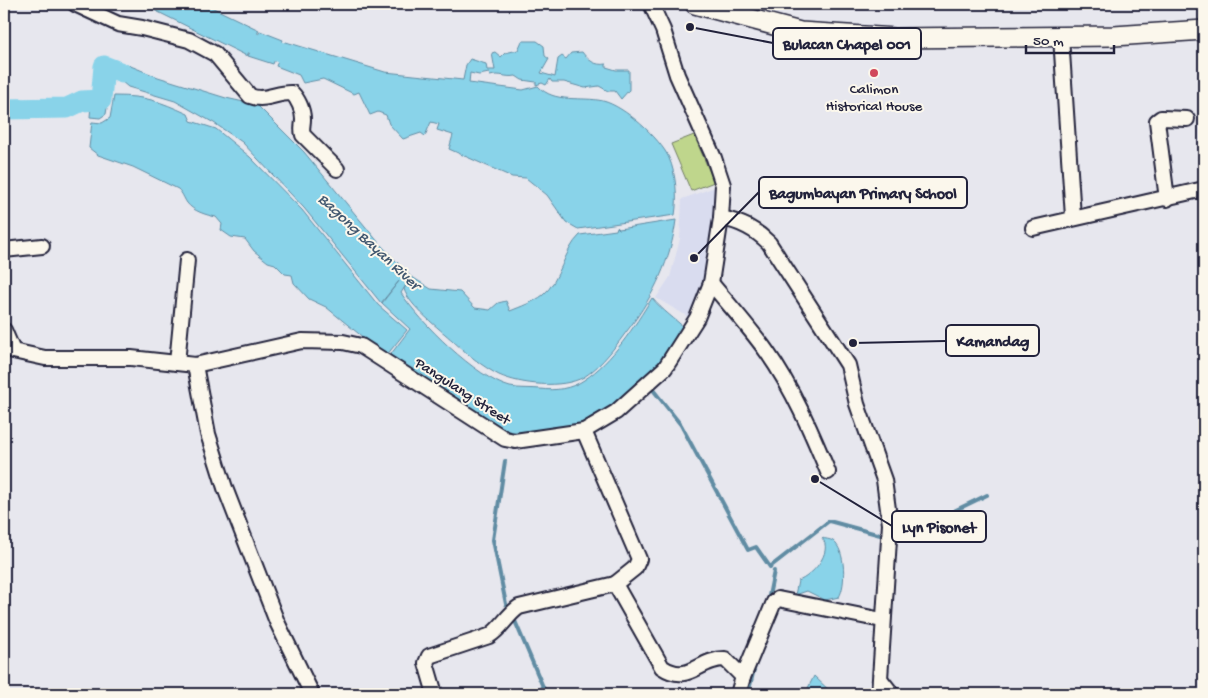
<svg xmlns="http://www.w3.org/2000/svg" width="1208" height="698" viewBox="0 0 1208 698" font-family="'Gochi Hand',sans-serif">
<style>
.built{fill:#d9dcef}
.green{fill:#bfd68c;stroke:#707c64}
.water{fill:#89d3e9;stroke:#608ca3}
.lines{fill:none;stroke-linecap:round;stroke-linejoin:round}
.stream{stroke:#608ca3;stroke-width:4}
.river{stroke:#89d3e9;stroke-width:21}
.street-casing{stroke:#22223b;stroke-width:18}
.secondary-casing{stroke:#22223b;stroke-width:22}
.street{stroke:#fbf7ec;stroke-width:14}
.secondary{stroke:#fbf7ec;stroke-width:19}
.poi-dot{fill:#d1495b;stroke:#fbf7ec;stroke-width:2}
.labels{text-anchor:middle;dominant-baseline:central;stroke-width:4;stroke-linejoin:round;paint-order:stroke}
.poi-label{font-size:15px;fill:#22223b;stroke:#fbf7ec}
.street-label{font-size:15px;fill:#22223b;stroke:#fbf7ec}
.water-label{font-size:16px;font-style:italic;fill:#41576f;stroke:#fbf7ec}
.leader{fill:none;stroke:#22223b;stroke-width:2}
.callout-dot{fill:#22223b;stroke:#fbf7ec;stroke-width:2}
.callout{fill:#fbf7ec;stroke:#22223b;stroke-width:2}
.callout-label{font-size:16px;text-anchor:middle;font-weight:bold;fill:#22223b}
</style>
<rect width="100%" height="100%" fill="#e7e7ee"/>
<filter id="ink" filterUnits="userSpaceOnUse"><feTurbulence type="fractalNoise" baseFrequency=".02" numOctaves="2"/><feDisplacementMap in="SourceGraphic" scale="10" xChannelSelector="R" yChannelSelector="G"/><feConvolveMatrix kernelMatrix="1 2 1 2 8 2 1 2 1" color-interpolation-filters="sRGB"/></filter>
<g filter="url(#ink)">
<path class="built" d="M 718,186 L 709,277 L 692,319 L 656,298 L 670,277 L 680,239 L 682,199 Z"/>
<path class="green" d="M 694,135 L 714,182 L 691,191 L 671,144 Z"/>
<g class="water">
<path d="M 142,4 L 205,4 L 259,30 L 247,56 Z"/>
<path d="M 260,31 L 283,40 L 273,64 L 248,56 Z"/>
<path d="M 522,41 L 537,41 L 544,46 L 545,56 L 549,59 L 541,73 L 555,77 L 558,59 L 562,56 L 566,59 L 571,53 L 582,52 C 588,60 595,66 606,64 L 606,67 L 616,70 L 629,70 L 629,90 L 621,99 L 615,91 L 608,91 L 599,86 L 585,88 L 564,82 L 552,82 L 550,79 L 546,85 L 542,83 L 536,85 L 536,82 L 522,80 L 516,76 C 505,78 501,73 490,76 L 489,73 L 479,75 L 470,73 L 469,83 L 523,90 L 538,86 C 554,104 582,96 603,101 C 624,106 660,138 669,158 C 676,174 678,197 675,215 L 578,229 L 566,222 L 547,195 L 526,178 L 512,177 L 449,149 L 453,135 L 437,130 L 439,124 L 431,122 L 425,136 L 421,133 L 403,139 L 389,124 L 386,115 L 378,112 L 370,115 L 359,92 L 354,94 L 323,79 L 303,83 L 299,75 L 276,66 L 286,42 L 385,72 L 463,80 L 466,65 L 470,59 L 486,64 L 487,70 L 495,70 L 492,53 L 495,52 L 501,57 L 505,53 L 518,50 Z"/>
<path d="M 100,64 L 118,68 L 128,65 L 158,77 L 226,98 L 257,105 L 304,152 L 379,243 L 411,277 L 401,293 C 420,322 476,378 510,387 C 519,389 531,388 540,389 C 555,391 571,389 584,380 C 613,361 634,327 652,298 C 663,311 675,319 687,330 C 658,369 616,416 569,430 C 550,436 528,436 508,439 L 388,358 L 410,329 L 382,303 L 399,281 L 381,303 L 304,208 L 242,142 L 214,123 L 175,101 L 128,87 L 109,71 L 103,77 L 96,72 Z"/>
<path d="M 103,89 L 109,95 L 106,114 L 100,118 L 90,117 L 92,93 Z"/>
<path d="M 114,96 C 146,96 159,101 188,114 L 191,121 L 216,129 L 250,157 L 302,210 L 378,305 L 407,330 L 386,356 L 326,307 L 309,299 L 294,283 L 292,275 L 285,274 L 275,264 L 268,262 L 254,251 L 245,239 L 231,237 L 221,230 L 222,224 L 216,217 C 206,215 193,211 187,203 C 183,197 183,194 178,189 L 133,167 L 98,155 L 89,148 L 92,122 L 102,123 L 110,118 Z"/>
<path d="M 676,220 C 671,259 654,295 630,327 C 617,344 603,365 584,377 C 562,389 521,385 499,375 C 483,367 466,353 453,341 C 440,329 409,306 404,289 L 412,277 L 431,289 L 460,292 L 475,308 L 490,310 L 498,303 L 506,301 L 510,311 C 520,307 534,302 543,295 C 561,280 563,251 580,235 L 616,230 L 617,227 L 619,229 Z"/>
<path d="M 822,538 C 825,539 830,539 833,541 C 846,550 846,586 839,597 L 825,600 L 807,591 L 795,595 L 798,581 C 811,577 834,552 822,538 Z"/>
<path d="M 814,676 L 833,694 L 805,694 Z"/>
</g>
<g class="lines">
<g class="stream">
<path d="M 650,386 L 681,425 L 748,550 L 756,547 L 770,567 L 829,521 L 884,536"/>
<path d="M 505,461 L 493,540 L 506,604"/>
<path d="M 898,538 L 987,495"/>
<path d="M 768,601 L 774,571"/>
<path d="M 515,621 L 546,694"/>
<path d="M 748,694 L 755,665"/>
</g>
<g class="river">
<path d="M 228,30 L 255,44 L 309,61"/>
<path d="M 4,109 L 67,108 L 82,101 L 101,100 L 104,66 L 122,73"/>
</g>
<defs>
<g id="street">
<path d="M 75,4 L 118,24 L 142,28 L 189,40 L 215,54 L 250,96 C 265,102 277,92 292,93 C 298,99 303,110 303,119 C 303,125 301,129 303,135 L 337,169"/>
<path d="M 1061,37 L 1073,217"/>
<path d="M 1167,199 L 1157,121 L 1161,118 L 1187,119"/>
<path d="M 721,218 C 741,222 755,229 769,243 L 848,365 L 857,404 L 884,480 L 890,524 L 879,694"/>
<path d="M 1033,228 L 1204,189"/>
<path d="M 4,250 L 42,246"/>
<path d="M 711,283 C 730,306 750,328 767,352 C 793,389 811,431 828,472"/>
<path d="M 4,330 L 13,351 L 45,358 L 131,358 L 195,365 L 302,341 L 343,342 L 361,346 L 505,439 L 515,441 L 584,431 L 616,412 L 665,368 L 697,318 L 711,283 L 721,218 L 723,185 L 714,158 L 677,75 L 663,30 L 651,4"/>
<path d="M 177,363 L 187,260"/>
<path d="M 195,365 L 208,434 L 225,488 L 277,622 L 312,694"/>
<path d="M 584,431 L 639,559 L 635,568 L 615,584 L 662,667 C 689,685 698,659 725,659 L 743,677"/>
<path d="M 881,680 L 892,694"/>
<path d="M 435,694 L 426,663 L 429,656 L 489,636 C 501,629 507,615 519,607 L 615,584"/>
<path d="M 738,694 L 743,677 L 774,602 L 778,599 L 882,620"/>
</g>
<path id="secondary" d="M 695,4 L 800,32 L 895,38 L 1114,36 L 1204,30"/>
</defs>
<use href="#street" class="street-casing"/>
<use href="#secondary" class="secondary-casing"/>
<use href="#street" class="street"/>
<use href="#secondary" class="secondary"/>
</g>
</g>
<circle class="poi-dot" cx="874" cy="73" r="5"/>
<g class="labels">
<g class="poi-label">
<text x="874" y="90">Calimon<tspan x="874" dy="17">Historical House</tspan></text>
</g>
<g class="street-label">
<text transform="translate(462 392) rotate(33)">Pangulang Street</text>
</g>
<g class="water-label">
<text transform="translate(368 243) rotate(43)">Bagong Bayan River</text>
</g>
</g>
<path class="leader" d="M690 27L773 43M694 258L759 192M853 343L946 341M815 479L892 526"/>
<g class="callout-dot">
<circle cx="690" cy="27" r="5"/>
<circle cx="694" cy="258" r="5"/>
<circle cx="853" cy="343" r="5"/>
<circle cx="815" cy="479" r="5"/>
</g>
<g class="callout">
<rect x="773" y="28" width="148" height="31" rx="5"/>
<rect x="759" y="177" width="208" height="31" rx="5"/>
<rect x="946" y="325" width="93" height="31" rx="5"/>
<rect x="892" y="511" width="94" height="31" rx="5"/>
</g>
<g class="callout-label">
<text x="847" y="49">Bulacan Chapel 001</text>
<text x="863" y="198">Bagumbayan Primary School</text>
<text x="993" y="346">Kamandag</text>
<text x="939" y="532">Lyn Pisonet</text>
</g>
<rect width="1208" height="698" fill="none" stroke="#fbf7ec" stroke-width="20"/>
<rect x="10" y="10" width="1188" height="678" fill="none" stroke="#22223b" stroke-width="2" filter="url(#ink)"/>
<path d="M1026 45v8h88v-8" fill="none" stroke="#22223b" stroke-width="2.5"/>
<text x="1033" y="45" font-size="15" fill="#22223b" stroke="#fbf7ec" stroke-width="4" paint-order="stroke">50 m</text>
</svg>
